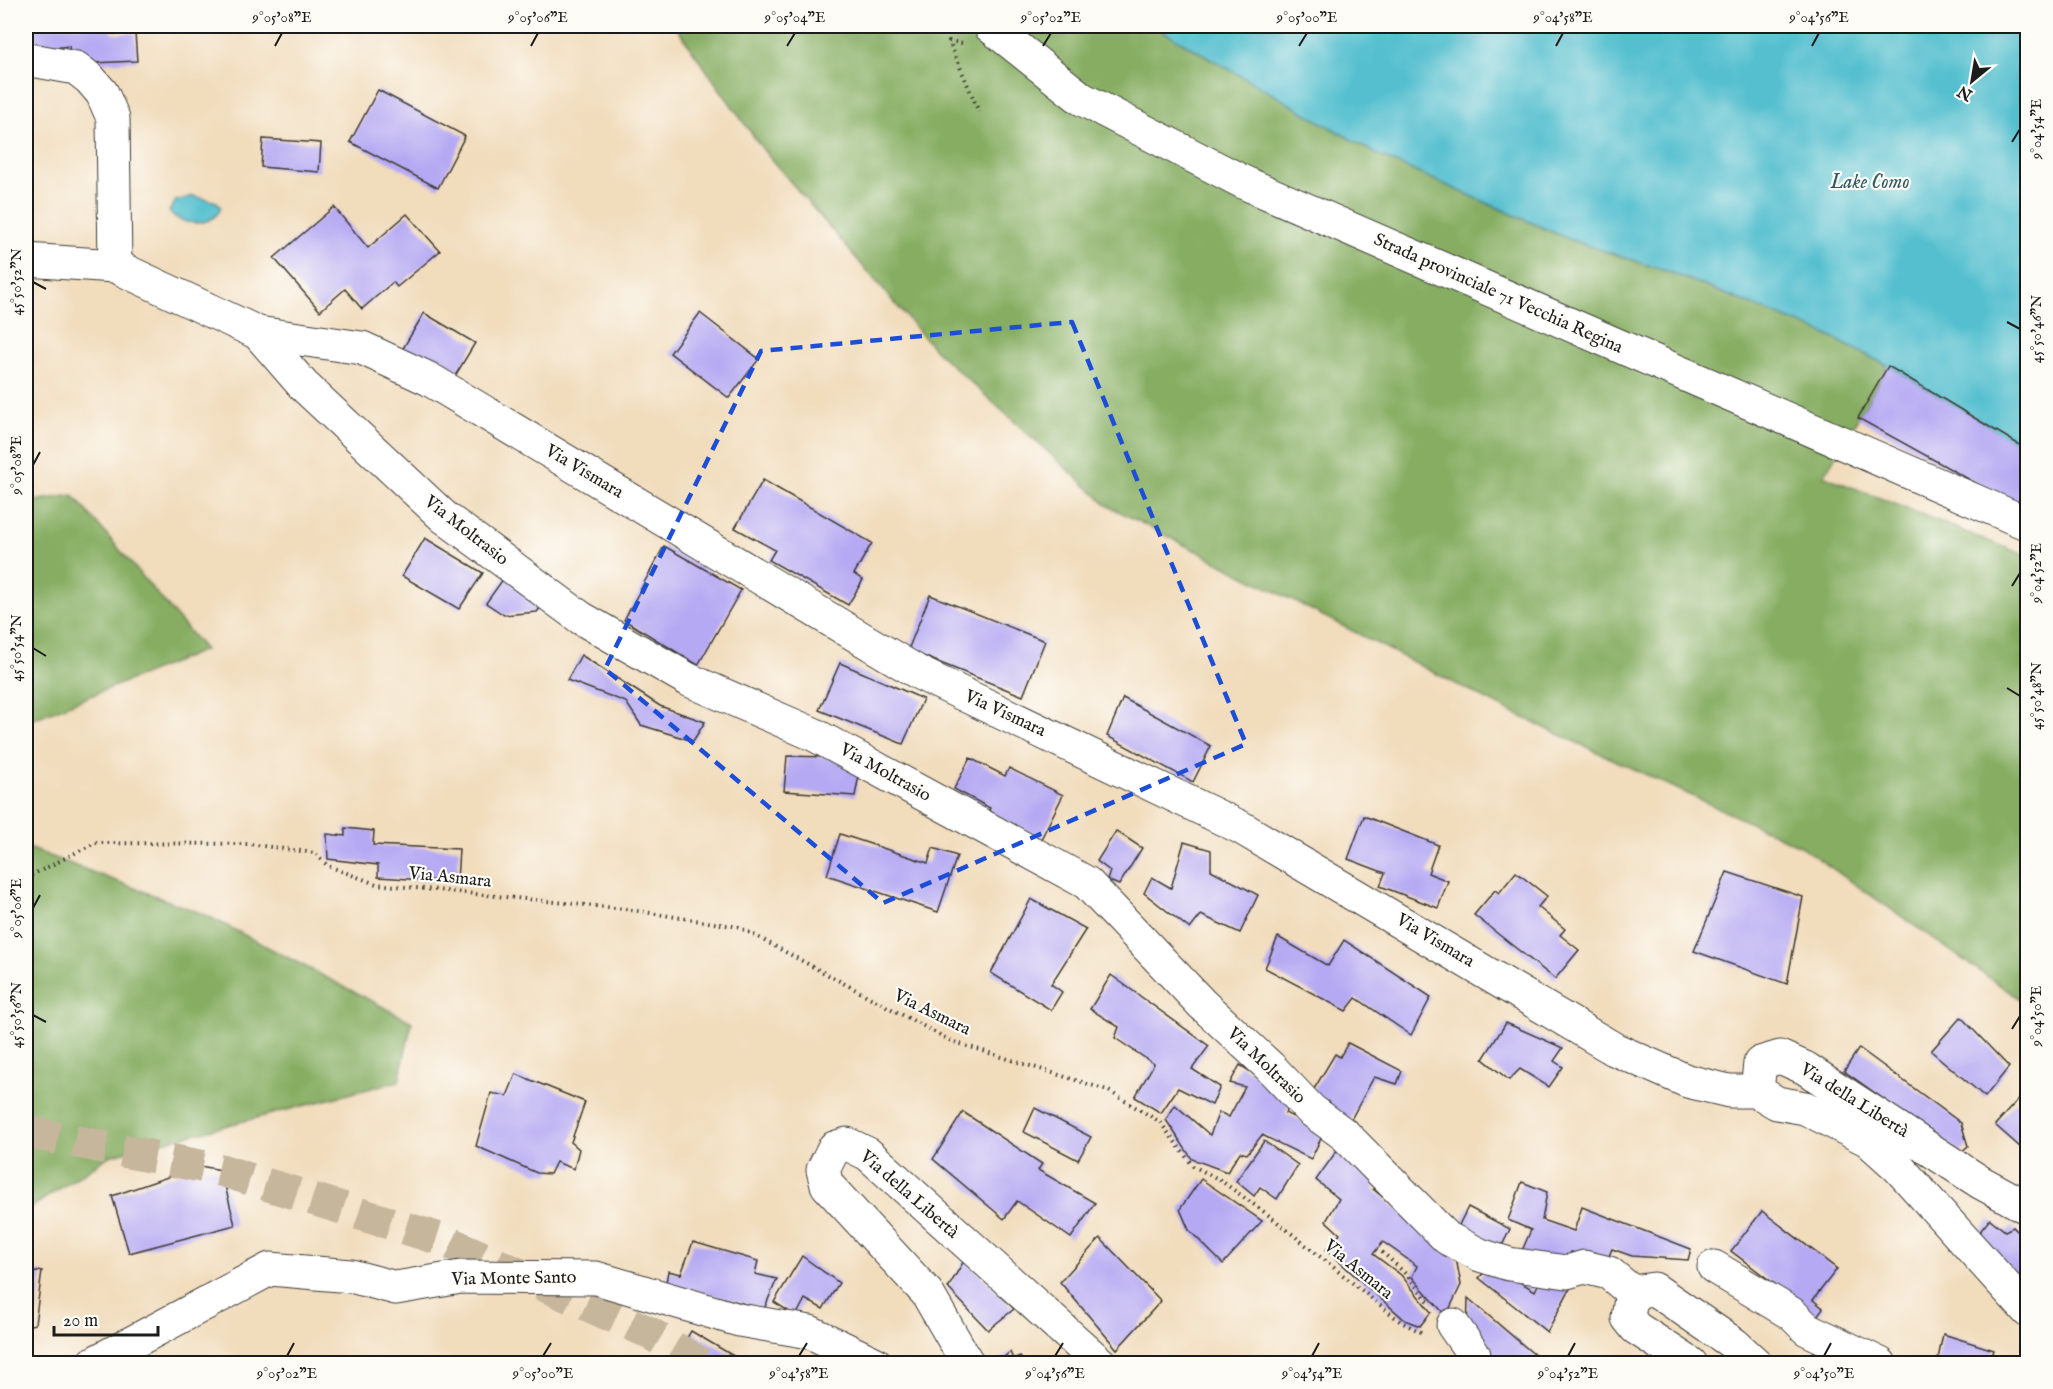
<svg xmlns="http://www.w3.org/2000/svg" width="2053" height="1389" viewBox="0 0 2053 1389" font-family="'IM FELL English',serif">
<style>
.forest{fill:#86ad62;stroke:#51643f;stroke-width:1.5}
.water{fill:#54bfcf;stroke:#386e76;stroke-width:1.5}
.building{fill:#b5a9f3}
.lines{fill:none;stroke-linecap:round;stroke-linejoin:round}
.highway-tunnel{stroke:#c6b69c;stroke-width:33;stroke-dasharray:33 16;stroke-linecap:butt}
.minor-casing{stroke:#3c3934;stroke-width:35}
.path{stroke:#3c3934;stroke-width:4;stroke-dasharray:1.5 4.5;stroke-linecap:butt}
.minor{stroke:#fff;stroke-width:33}
.marked{fill:none;stroke:#1d4ed8;stroke-width:4.5;stroke-dasharray:12 8;stroke-linejoin:round}
.ticks{fill:none;stroke:#1c1c1c;stroke-width:2}
.labels{text-anchor:middle;dominant-baseline:central;stroke-width:4.5;stroke-linejoin:round;paint-order:stroke}
.street-label{font-size:18px;fill:#1c1c1c;stroke:#fdfcf7}
.water-label{font-size:20px;font-style:italic;fill:#325d64;stroke:#fdfcf7}
.neatline{fill:none;stroke:#1c1c1c;stroke-width:2}
.ticks-label{font-size:15px;text-anchor:middle;fill:#1c1c1c}
</style>
<rect width="100%" height="100%" fill="#fdfcf7"/>
<filter id="ink" filterUnits="userSpaceOnUse"><feTurbulence type="fractalNoise" baseFrequency=".0167" numOctaves="2"/><feDisplacementMap in="SourceGraphic" scale="12" xChannelSelector="R" yChannelSelector="G"/><feConvolveMatrix kernelMatrix="1 2 1 2 8 2 1 2 1" color-interpolation-filters="sRGB"/></filter>
<filter id="wash" filterUnits="userSpaceOnUse"><feTurbulence type="fractalNoise" baseFrequency=".008" numOctaves="4" result="noise"/><feDisplacementMap in="SourceGraphic" scale="24" xChannelSelector="R" yChannelSelector="G"/><feGaussianBlur stdDeviation="1.35" result="paint"/><feColorMatrix in="noise" values="0 0 0 0 0 0 0 0 0 0 0 0 0 0 0 0 0 1.4 0 .05"/><feComposite in="paint" operator="in"/></filter>
<g filter="url(#wash)">
<rect width="100%" height="100%" fill="#f1dcbc"/>
<g class="forest">
<path d="M 675,26 L 1154,26 L 1380,156 L 1571,240 L 1672,273 L 1823,333 L 1888,366 L 1824,476 L 2027,556 L 2027,1004 L 1800,846 L 1513,713 L 1108,506 L 935,350 L 764,151 Z"/>
<path d="M 73,495 L 205,650 L 26,722 L 26,502 Z"/>
<path d="M 26,847 L 206,915 L 412,1022 L 399,1081 L 109,1156 L 26,1211 Z"/>
</g>
<g class="water">
<path d="M 1154,26 L 2027,26 L 2027,450 L 1888,366 L 1823,333 L 1672,273 L 1571,240 L 1380,156 Z"/>
<path d="M 193,196 L 217,202 L 221,208 C 212,228 181,227 169,211 L 176,201 Z"/>
</g>
<g id="blocks">
<g class="building">
<path d="M 26,26 L 112,26 L 113,34 L 135,33 L 137,61 L 70,64 L 69,46 L 26,51 Z"/>
<path d="M 378,90 L 465,136 L 438,188 L 350,142 Z"/>
<path d="M 263,139 L 321,143 L 319,172 L 261,167 Z"/>
<path d="M 334,207 L 368,248 L 407,214 L 440,251 L 397,287 L 393,282 L 362,309 L 345,289 L 320,311 L 274,258 Z"/>
<path d="M 424,313 L 475,343 L 452,381 L 402,350 Z"/>
<path d="M 700,313 L 759,359 L 729,398 L 670,353 Z"/>
<path d="M 1888,366 L 2028,450 L 2028,512 L 1858,418 Z"/>
<path d="M 763,480 L 872,543 L 854,574 L 863,580 L 848,605 L 769,560 L 775,550 L 735,528 Z"/>
<path d="M 425,538 L 483,573 L 459,609 L 402,576 Z"/>
<path d="M 664,546 L 741,590 L 698,665 L 624,620 Z"/>
<path d="M 506,575 L 546,600 L 537,612 L 504,615 L 486,603 Z"/>
<path d="M 930,595 L 1045,641 L 1023,696 L 908,650 Z"/>
<path d="M 581,655 L 660,706 L 705,722 L 693,741 L 641,725 L 626,702 L 567,680 Z"/>
<path d="M 840,663 L 923,699 L 903,744 L 819,710 Z"/>
<path d="M 1123,698 L 1211,746 L 1193,782 L 1107,736 Z"/>
<path d="M 787,756 L 827,757 L 861,765 L 855,796 L 784,791 Z"/>
<path d="M 970,758 L 1005,776 L 1009,768 L 1063,795 L 1041,839 L 988,812 L 990,808 L 954,789 Z"/>
<path d="M 1364,816 L 1438,845 L 1428,873 L 1448,881 L 1438,908 L 1380,886 L 1385,873 L 1348,859 Z"/>
<path d="M 345,828 L 374,831 L 373,845 L 459,849 L 457,882 L 378,877 L 378,865 L 328,859 L 327,834 L 345,836 Z"/>
<path d="M 1116,831 L 1142,848 L 1119,885 L 1107,880 L 1110,871 L 1097,861 Z"/>
<path d="M 840,834 L 928,863 L 933,848 L 957,856 L 938,912 L 827,875 Z"/>
<path d="M 1184,842 L 1211,850 L 1211,870 L 1258,895 L 1240,933 L 1201,915 L 1190,929 L 1144,893 L 1152,877 L 1171,888 Z"/>
<path d="M 1516,872 L 1547,896 L 1538,907 L 1565,929 L 1560,935 L 1579,950 L 1555,979 L 1474,915 L 1495,890 L 1499,893 Z"/>
<path d="M 1727,872 L 1803,897 L 1787,984 L 1694,951 Z"/>
<path d="M 1031,899 L 1086,929 L 1051,984 L 1062,992 L 1051,1010 L 991,973 Z"/>
<path d="M 1278,937 L 1328,966 L 1344,940 L 1431,997 L 1411,1035 L 1356,998 L 1346,1011 L 1265,968 Z"/>
<path d="M 1111,975 L 1209,1046 L 1192,1069 L 1220,1087 L 1212,1105 L 1178,1088 L 1161,1113 L 1135,1097 L 1154,1064 L 1115,1038 L 1119,1027 L 1090,1009 Z"/>
<path d="M 1961,1017 L 2009,1067 L 1985,1097 L 1931,1051 Z"/>
<path d="M 1506,1023 L 1563,1048 L 1554,1061 L 1563,1067 L 1549,1087 L 1520,1069 L 1509,1080 L 1483,1059 Z"/>
<path d="M 1348,1043 L 1402,1071 L 1397,1084 L 1374,1077 L 1349,1123 L 1308,1099 L 1335,1054 L 1340,1057 Z"/>
<path d="M 1859,1048 L 1961,1123 L 1968,1146 L 1960,1153 L 1844,1071 Z"/>
<path d="M 1240,1065 L 1293,1098 L 1285,1113 L 1324,1132 L 1311,1159 L 1262,1135 L 1247,1154 L 1240,1152 L 1227,1172 L 1192,1159 L 1166,1120 L 1175,1105 L 1210,1135 L 1219,1112 L 1229,1117 L 1245,1087 L 1230,1083 Z"/>
<path d="M 516,1074 L 585,1102 L 571,1142 L 579,1149 L 574,1169 L 556,1162 L 550,1174 L 537,1173 L 476,1146 L 491,1093 L 507,1096 Z"/>
<path d="M 2025,1092 L 2028,1094 L 2028,1154 L 1995,1125 Z"/>
<path d="M 1035,1108 L 1091,1137 L 1078,1160 L 1024,1132 Z"/>
<path d="M 963,1112 L 1042,1164 L 1038,1170 L 1095,1203 L 1071,1238 L 1017,1201 L 1004,1219 L 933,1159 Z"/>
<path d="M 1264,1141 L 1298,1165 L 1277,1199 L 1260,1187 L 1254,1196 L 1236,1181 Z"/>
<path d="M 1340,1146 L 1380,1181 L 1373,1189 L 1456,1258 L 1461,1285 L 1446,1316 L 1412,1277 L 1417,1266 L 1383,1242 L 1373,1254 L 1401,1275 L 1431,1312 L 1420,1326 L 1405,1320 L 1326,1250 L 1340,1234 L 1326,1221 L 1339,1199 L 1316,1180 Z"/>
<path d="M 200,1166 L 221,1170 L 235,1225 L 129,1253 L 112,1196 Z"/>
<path d="M 1201,1179 L 1262,1221 L 1223,1264 L 1189,1230 L 1180,1209 Z"/>
<path d="M 1522,1182 L 1547,1192 L 1542,1220 L 1574,1231 L 1582,1207 L 1691,1249 L 1688,1260 L 1632,1256 L 1612,1249 L 1607,1261 L 1571,1252 L 1566,1265 L 1518,1260 L 1531,1230 L 1508,1220 Z"/>
<path d="M 1468,1207 L 1510,1229 L 1498,1254 L 1455,1233 Z"/>
<path d="M 1762,1211 L 1837,1269 L 1813,1300 L 1823,1308 L 1817,1316 L 1731,1251 Z"/>
<path d="M 1990,1219 L 2005,1231 L 2013,1227 L 2028,1242 L 2028,1287 L 1978,1234 Z"/>
<path d="M 1100,1238 L 1161,1301 L 1117,1349 L 1060,1282 Z"/>
<path d="M 693,1242 L 758,1261 L 755,1274 L 777,1279 L 764,1309 L 666,1283 L 668,1271 L 681,1274 Z"/>
<path d="M 802,1256 L 839,1283 L 823,1309 L 805,1299 L 796,1316 L 774,1302 Z"/>
<path d="M 965,1259 L 1014,1309 L 988,1330 L 948,1288 Z"/>
<path d="M 1491,1265 L 1535,1291 L 1542,1277 L 1574,1281 L 1547,1332 L 1479,1278 Z"/>
<path d="M 42,1271 L 35,1324 L 26,1326 L 26,1274 Z"/>
<path d="M 1468,1298 L 1536,1356 L 1530,1364 L 1485,1364 L 1467,1335 Z"/>
<path d="M 691,1331 L 747,1364 L 673,1362 Z"/>
<path d="M 1943,1334 L 1994,1350 L 1989,1364 L 1937,1364 Z"/>
<path d="M 1821,1341 L 1850,1364 L 1805,1364 Z"/>
<path d="M 1010,1352 L 1013,1359 L 1020,1356 L 1024,1364 L 996,1364 Z"/>
</g>
</g>
</g>
<g filter="url(#ink)">
<use href="#blocks" fill-opacity="0" stroke="#3c3934" stroke-width="1.5"/>
<g class="lines">
<path class="highway-tunnel" d="M 26,1132 L 221,1170 L 443,1240 L 648,1332 L 701,1364"/>
<defs>
<g id="minor">
<path d="M 990,26 L 1082,99 L 1245,183 L 2028,524"/>
<path d="M 26,59 L 76,68 L 90,79 L 102,93 L 113,118 L 115,266"/>
<path d="M 26,260 L 115,266 L 258,333 L 362,348 L 429,379 L 919,673 L 1240,827 L 1614,1049 L 1687,1081 L 1729,1091 L 1757,1091"/>
<path d="M 258,333 L 303,385 L 444,517 L 581,618 L 689,680 L 813,734 L 1087,883 L 1202,1004 L 1270,1067 L 1311,1110 L 1345,1135 L 1447,1238 L 1480,1255 L 1509,1264 L 1567,1272 L 1584,1267 L 1609,1273 L 1632,1292"/>
<path d="M 2028,1208 L 1980,1182 L 1805,1068 L 1780,1057 L 1760,1063 L 1757,1091 L 1777,1103 L 1805,1108 L 1868,1140 L 1898,1167 L 2028,1311"/>
<path d="M 1714,1267 L 1792,1314 L 1807,1329 L 1880,1364"/>
<path d="M 1453,1325 L 1474,1355 L 1473,1364"/>
<path d="M 92,1364 L 270,1269 L 351,1276 L 396,1288 L 461,1277 L 596,1278 L 739,1320 L 810,1332 L 876,1364"/>
<path d="M 968,1364 L 927,1293 L 827,1185 L 823,1170 L 834,1148 L 847,1144 L 868,1154 L 1101,1364"/>
<path d="M 1691,1364 L 1636,1328 L 1628,1318 L 1632,1292 L 1654,1289 L 1734,1344 L 1756,1364"/>
</g>
</defs>
<use href="#minor" class="minor-casing"/>
<g class="path">
<path d="M 962,43 L 949,41 L 979,112"/>
<path d="M 26,878 L 95,843 L 249,844 L 315,853 L 328,866 L 376,884 L 625,909 L 739,927 L 951,1041 L 1107,1090 L 1160,1122 L 1193,1166 L 1220,1180 L 1271,1217 L 1401,1322 L 1421,1332"/>
<path d="M 1382,1252 L 1404,1272 L 1429,1302"/>
</g>
<use href="#minor" class="minor"/>
</g>
</g>
<path class="marked" d="M 1072,322 L 1246,744 L 883,903 L 605,669 L 761,351 Z"/>
<path class="ticks" d="M 275,46 L 282,33M 531,46 L 538,33M 787,46 L 795,33M 1043,46 L 1051,33M 1299,46 L 1307,33M 1556,46 L 1563,33M 1812,46 L 1819,33M 2012,142 L 2020,129M 33,282 L 46,289M 2007,322 L 2020,329M 33,465 L 40,452M 2012,586 L 2020,573M 33,648 L 46,656M 2007,688 L 2020,696M 33,908 L 40,895M 33,1015 L 46,1022M 2012,1029 L 2020,1016M 287,1356 L 294,1343M 543,1356 L 551,1343M 799,1356 L 807,1343M 1055,1356 L 1063,1343M 1312,1356 L 1319,1343M 1568,1356 L 1575,1343M 1824,1356 L 1831,1343"/>
<g class="labels">
<g class="street-label">
<text transform="translate(1498 294) rotate(24)">Strada provinciale 71 Vecchia Regina</text>
<text transform="translate(584 472) rotate(31)">Via Vismara</text>
<text transform="translate(466 531) rotate(38)">Via Moltrasio</text>
<text transform="translate(1005 714) rotate(25)">Via Vismara</text>
<text transform="translate(885 773) rotate(29)">Via Moltrasio</text>
<text transform="translate(450 878) rotate(6)">Via Asmara</text>
<text transform="translate(1435 941) rotate(31)">Via Vismara</text>
<text transform="translate(932 1013) rotate(26)">Via Asmara</text>
<text transform="translate(1266 1066) rotate(44)">Via Moltrasio</text>
<text transform="translate(1854 1101) rotate(32)">Via della Libertà</text>
<text transform="translate(909 1195) rotate(41)">Via della Libertà</text>
<text transform="translate(1358 1270) rotate(39)">Via Asmara</text>
<text transform="translate(514 1279) rotate(-1)">Via Monte Santo</text>
</g>
<g class="water-label">
<text x="1870" y="182">Lake Como</text>
</g>
</g>
<rect width="2053" height="1389" fill="none" stroke="#fdfcf7" stroke-width="66"/>
<g transform="translate(1972 81) rotate(210)" stroke="#fdfcf7" stroke-width="4.5" paint-order="stroke">
<path d="M0-4.5L10 22L0 15L-10 22Z" fill="#1c1c1c"/>
<text y="-9" font-size="16" font-weight="bold" text-anchor="middle" fill="#1c1c1c">N</text>
</g>
<path d="M54 1326v9h104v-9" fill="none" stroke="#1c1c1c" stroke-width="3"/>
<text x="63" y="1326" font-size="18" fill="#1c1c1c" stroke="#fdfcf7" stroke-width="4.5" paint-order="stroke">20 m</text>
<rect x="33" y="33" width="1987" height="1323" class="neatline"/>
<g class="ticks-label">
<text x="282" y="22">9°05'08"E</text>
<text x="538" y="22">9°05'06"E</text>
<text x="795" y="22">9°05'04"E</text>
<text x="1051" y="22">9°05'02"E</text>
<text x="1307" y="22">9°05'00"E</text>
<text x="1563" y="22">9°04'58"E</text>
<text x="1819" y="22">9°04'56"E</text>
<text transform="translate(2036 129) rotate(-90)" y="5">9°04'54"E</text>
<text transform="translate(16 282) rotate(-90)" y="5">45°50'52"N</text>
<text transform="translate(2036 329) rotate(-90)" y="5">45°50'46"N</text>
<text transform="translate(16 465) rotate(-90)" y="5">9°05'08"E</text>
<text transform="translate(2036 573) rotate(-90)" y="5">9°04'52"E</text>
<text transform="translate(16 648) rotate(-90)" y="5">45°50'54"N</text>
<text transform="translate(2036 696) rotate(-90)" y="5">45°50'48"N</text>
<text transform="translate(16 908) rotate(-90)" y="5">9°05'06"E</text>
<text transform="translate(16 1015) rotate(-90)" y="5">45°50'56"N</text>
<text transform="translate(2036 1016) rotate(-90)" y="5">9°04'50"E</text>
<text x="287" y="1378">9°05'02"E</text>
<text x="543" y="1378">9°05'00"E</text>
<text x="799" y="1378">9°04'58"E</text>
<text x="1055" y="1378">9°04'56"E</text>
<text x="1312" y="1378">9°04'54"E</text>
<text x="1568" y="1378">9°04'52"E</text>
<text x="1824" y="1378">9°04'50"E</text>
</g>
</svg>
